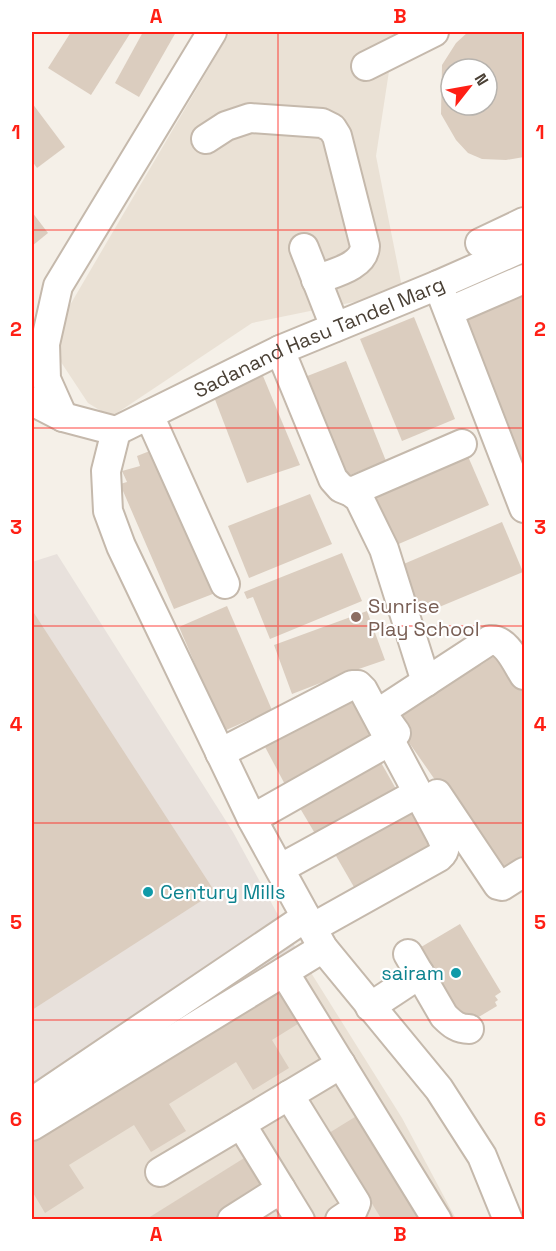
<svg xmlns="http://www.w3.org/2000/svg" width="556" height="1251" viewBox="0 0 556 1251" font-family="'Space Grotesk',sans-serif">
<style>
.residential{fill:#eae1d5}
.industrial{fill:#e8e1dc}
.building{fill:#dbcdbf;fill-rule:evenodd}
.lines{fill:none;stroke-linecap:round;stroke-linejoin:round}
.minor-casing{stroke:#c5b9ac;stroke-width:32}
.minor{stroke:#fff;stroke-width:28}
.grid{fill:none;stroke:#ff1f15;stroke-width:1.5;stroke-opacity:0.55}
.education-dot{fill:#8d6e63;stroke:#fff;stroke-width:2}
.culture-dot{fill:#0f9aa8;stroke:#fff;stroke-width:2}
.labels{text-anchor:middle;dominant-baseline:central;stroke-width:4.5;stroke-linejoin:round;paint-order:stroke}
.street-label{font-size:20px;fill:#4a4035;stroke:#fff}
.education-label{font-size:20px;fill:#785e54;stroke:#fff;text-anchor:start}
.culture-label{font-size:20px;fill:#0d838f;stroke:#fff;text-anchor:start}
.neatline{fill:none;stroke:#ff1f15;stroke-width:2}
.grid-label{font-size:20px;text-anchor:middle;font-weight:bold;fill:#ff1f15}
</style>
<rect width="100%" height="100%" fill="#f5f0e8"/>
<g class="residential">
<path d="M 230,32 L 395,32 L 376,156 L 403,292 L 252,323 L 111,417 L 88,403 L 55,353 L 63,317 Z"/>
<path d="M 298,952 L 402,1118 L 456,1219 L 32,1220 L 32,1115 Z"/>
</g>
<path class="industrial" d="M 57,554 L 233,832 L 298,952 L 32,1115 L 32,562 Z"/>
<g class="building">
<path d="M 71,32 L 131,32 L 91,95 L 48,68 Z"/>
<path d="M 143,32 L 176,32 L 139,97 L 115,83 Z"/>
<path d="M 468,32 L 524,32 L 524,157 L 506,160 L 482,159 L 468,153 L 456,140 L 441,114 L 442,65 L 456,43 ZM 451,69 L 487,69 L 487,105 L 451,105 Z"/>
<path d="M 32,103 L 65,147 L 37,168 L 32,161 Z"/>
<path d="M 32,212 L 48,233 L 32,246 Z"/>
<path d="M 524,291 L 524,491 L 457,316 Z"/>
<path d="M 414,317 L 455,419 L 402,441 L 360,339 Z"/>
<path d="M 346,361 L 386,461 L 337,480 L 297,380 Z"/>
<path d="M 263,376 L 300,465 L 247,483 L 214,397 Z"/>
<path d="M 160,447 L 223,590 L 174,609 L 120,484 L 127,482 L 122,471 L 140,466 L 137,456 Z"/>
<path d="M 467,454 L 489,505 L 394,546 L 370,490 Z"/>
<path d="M 310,494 L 332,544 L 249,578 L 228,526 Z"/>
<path d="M 502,522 L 523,572 L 420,615 L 399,566 Z"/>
<path d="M 342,553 L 362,601 L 270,639 L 253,597 L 247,599 L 244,592 Z"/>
<path d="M 227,606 L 272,710 L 224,731 L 179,627 Z"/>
<path d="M 32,610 L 215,892 L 32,1010 Z"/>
<path d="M 367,611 L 385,660 L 350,672 L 325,686 L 323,682 L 292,694 L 274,645 Z"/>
<path d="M 499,653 L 524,690 L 524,864 L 504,879 L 394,721 L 478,662 L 481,665 Z"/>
<path d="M 360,691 L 386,738 L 289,792 L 264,745 Z"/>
<path d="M 375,752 L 400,796 L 320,842 L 294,798 Z"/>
<path d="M 411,803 L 437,848 L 358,894 L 332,849 Z"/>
<path d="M 460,924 L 501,992 L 495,996 L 498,1000 L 495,1002 L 497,1006 L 462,1027 L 411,953 Z"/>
<path d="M 278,983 L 301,1022 L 272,1040 L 289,1068 L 253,1090 L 236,1062 L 169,1104 L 186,1131 L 151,1152 L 134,1125 L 69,1165 L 84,1188 L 45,1213 L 32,1191 L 32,1136 Z"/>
<path d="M 363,1112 L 430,1220 L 382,1220 L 329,1133 Z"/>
<path d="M 249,1155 L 269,1186 L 214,1220 L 145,1220 Z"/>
</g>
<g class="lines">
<defs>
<g id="minor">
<path d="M 366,66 L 434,32"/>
<path d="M 206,139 L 226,126 L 250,118 L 322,123 L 332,128 L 337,136 L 365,246 C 364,267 333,273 316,280"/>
<path d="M 480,243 L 524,222"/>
<path d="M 304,248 L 335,327"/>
<path d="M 438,285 L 524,508"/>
<path d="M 450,311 L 524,279"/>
<path d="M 280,350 L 333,479 L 341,488 L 351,492 L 359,498 L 384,549 L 426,682"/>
<path d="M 32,401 L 63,417 L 116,431"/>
<path d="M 149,415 L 225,584"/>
<path d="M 63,417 L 46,379 L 45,344 L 58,286 L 212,32"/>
<path d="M 116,431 L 106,471 L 108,511 L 121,546 L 143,592 L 252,819 L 323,948 L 439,1089 L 482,1156 L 508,1220"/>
<path id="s1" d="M 116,431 L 280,350 L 438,285 L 524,247"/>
<path d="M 351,492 L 462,444"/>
<path d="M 396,733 L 386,719 L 386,708 L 490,640 C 507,639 516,663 524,675"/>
<path d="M 220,753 L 352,685 L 358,685 L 363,690 L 441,836 C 445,845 447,850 439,857 L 312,928"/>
<path d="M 437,794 L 498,885 L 502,886 L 524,872"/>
<path d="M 252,819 L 390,741"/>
<path d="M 281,868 L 418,793"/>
<path d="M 408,954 L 444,1016 C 452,1024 458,1029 469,1029"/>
<path d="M 284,972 L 437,1220"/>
<path d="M 370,1007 L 420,974"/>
<path d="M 289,1095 L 356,1203 L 352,1212 L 340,1220"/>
<path d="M 32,1102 L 306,917"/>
<path d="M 32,1126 L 323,948"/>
<path d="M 160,1172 L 241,1124"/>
<path d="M 281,1189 L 300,1220"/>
<path d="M 232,1220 L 281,1189 L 241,1124 L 341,1064"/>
</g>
</defs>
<use href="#minor" class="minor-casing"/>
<use href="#minor" class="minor"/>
</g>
<path class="grid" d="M 278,32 L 278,1220M 32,230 L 524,230M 32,428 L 524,428M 32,626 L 524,626M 32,823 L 524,823M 32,1020 L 524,1020"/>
<circle class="education-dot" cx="356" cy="617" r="6"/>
<g class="culture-dot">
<circle cx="148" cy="892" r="6"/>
<circle cx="456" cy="973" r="6"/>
</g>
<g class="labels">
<g class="street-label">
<text stroke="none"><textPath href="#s1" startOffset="224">Sadanand Hasu Tandel Marg</textPath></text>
</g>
<g class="education-label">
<text x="368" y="606">Sunrise<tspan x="368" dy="23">Play School</tspan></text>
</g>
<g class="culture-label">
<text x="160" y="892">Century Mills</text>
<text x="444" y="973" text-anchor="end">sairam</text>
</g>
</g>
<rect width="556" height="1251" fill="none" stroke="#ffffff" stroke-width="66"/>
<g transform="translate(469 87) rotate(59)"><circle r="28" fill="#ffffff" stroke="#b7b3ae" stroke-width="1.5"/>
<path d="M0-4.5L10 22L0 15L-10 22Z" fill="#ff1f15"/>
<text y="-9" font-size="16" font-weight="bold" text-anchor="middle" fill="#4a4035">N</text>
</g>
<rect x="33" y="33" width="490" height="1185" class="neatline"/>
<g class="grid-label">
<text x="156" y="23">A</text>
<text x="400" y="23">B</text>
<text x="16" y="139">1</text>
<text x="540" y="139">1</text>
<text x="16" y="336">2</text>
<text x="540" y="336">2</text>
<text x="16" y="534">3</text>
<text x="540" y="534">3</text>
<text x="16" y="731">4</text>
<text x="540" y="731">4</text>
<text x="16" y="929">5</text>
<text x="540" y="929">5</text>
<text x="16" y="1126">6</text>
<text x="540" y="1126">6</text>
<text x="156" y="1241">A</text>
<text x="400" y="1241">B</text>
</g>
</svg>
